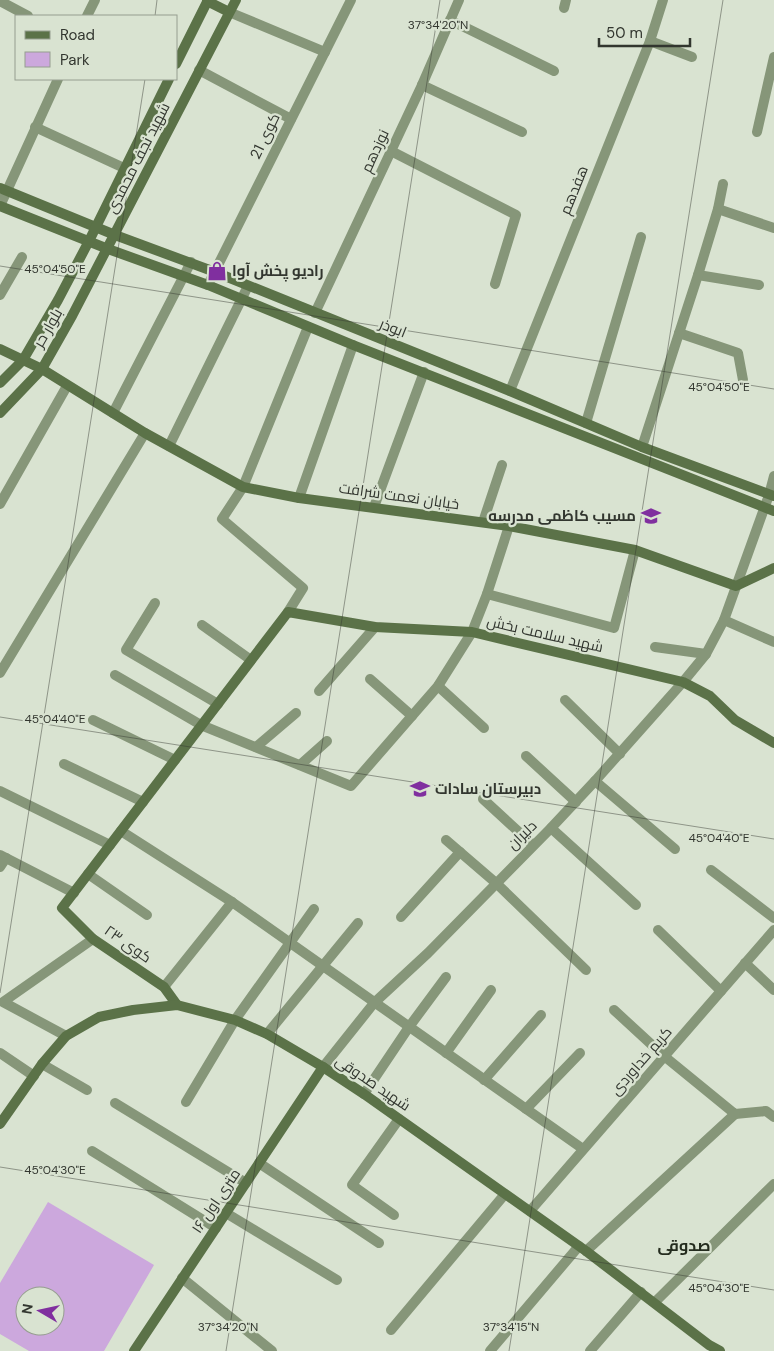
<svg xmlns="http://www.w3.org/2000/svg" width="774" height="1351" viewBox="0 0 774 1351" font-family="'DM Sans',Cairo,sans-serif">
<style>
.green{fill:#cca8dd;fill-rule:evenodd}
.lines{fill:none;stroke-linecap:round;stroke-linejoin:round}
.street{stroke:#869679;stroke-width:10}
.secondary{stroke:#5b7248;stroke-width:10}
.ticks{fill:none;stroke:#32362f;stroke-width:1;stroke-opacity:0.45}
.labels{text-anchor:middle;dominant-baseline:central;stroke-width:4.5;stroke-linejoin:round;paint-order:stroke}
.street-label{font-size:15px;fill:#32362f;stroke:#d9e3d1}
.poi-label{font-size:15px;font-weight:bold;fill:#32362f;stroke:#d9e3d1;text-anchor:start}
.neighbourhood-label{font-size:16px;font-weight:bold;fill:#242c1e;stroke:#d9e3d1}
.ticks-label{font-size:12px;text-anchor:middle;fill:#32362f;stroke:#d9e3d1;stroke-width:4.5;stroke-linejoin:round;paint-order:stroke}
</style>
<rect width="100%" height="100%" fill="#d9e3d1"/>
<path class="green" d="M 48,1202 L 154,1265 L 104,1351 L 29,1351 L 0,1334 L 0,1283 ZM 25,1296 L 55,1296 L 55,1326 L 25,1326 Z"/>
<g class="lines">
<g class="street">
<path d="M 0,1 L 28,16"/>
<path d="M 564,8 L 566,0"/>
<path d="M 229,12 L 325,52"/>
<path d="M 87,16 L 95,0"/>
<path d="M 450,20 L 554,71"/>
<path d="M 650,41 L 692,57"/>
<path d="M 199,70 L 291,119"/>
<path d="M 422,85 L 522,132"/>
<path d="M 35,127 L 124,168"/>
<path d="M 757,132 L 774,57"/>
<path d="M 391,151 L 516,215 L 495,284"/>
<path d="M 0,206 L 58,79"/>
<path d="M 718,209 L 774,228"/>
<path d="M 698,275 L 759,285"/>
<path d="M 208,285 L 351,0"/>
<path d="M 0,295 L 22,257"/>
<path d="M 315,313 L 422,85 L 459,0"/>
<path d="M 679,333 L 738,353 L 743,380"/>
<path d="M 510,391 L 650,41 L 663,0"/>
<path d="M 113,413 L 191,262"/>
<path d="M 586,423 L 641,237"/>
<path d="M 169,446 L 248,286"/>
<path d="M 642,447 L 698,275 L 718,209 L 723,184"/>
<path d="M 299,498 L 353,345"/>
<path d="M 0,504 L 67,386"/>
<path d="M 374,507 L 424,372"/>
<path d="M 483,522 L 502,465"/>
<path d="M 487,594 L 614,628 L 635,550"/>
<path d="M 155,603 L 126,650 L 218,704"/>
<path d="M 288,612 L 303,588 L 222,519 L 243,487 L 308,327"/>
<path d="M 724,620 L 774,642"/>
<path d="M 202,625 L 251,660"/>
<path d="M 655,647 L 706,654"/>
<path d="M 0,673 L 145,433"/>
<path d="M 115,675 L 201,725 L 351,786 L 438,686 L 472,632 L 487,594 L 509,526"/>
<path d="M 370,679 L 412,716"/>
<path d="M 438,686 L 484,728"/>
<path d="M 319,691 L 375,627"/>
<path d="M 565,700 L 620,754"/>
<path d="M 93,720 L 175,760"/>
<path d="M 256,747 L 296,713"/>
<path d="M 526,756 L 576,802"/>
<path d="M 64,764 L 143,802"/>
<path d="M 300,765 L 327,741"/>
<path d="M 595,781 L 675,849"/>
<path d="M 0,791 L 110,845"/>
<path d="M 483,799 L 533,845"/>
<path d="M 551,828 L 636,905"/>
<path d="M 121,831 L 232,902 L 583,1149"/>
<path d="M 446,840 L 496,883 L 586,970"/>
<path d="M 0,855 L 74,893"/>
<path d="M 0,867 L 6,858"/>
<path d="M 711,870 L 774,918"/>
<path d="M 88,874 L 147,915"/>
<path d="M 401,917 L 460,852"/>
<path d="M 658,930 L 721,991"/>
<path d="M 745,963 L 774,990"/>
<path d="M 164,987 L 232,902"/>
<path d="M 614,1010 L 664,1056 L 735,1114 L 766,1111 L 774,1117"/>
<path d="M 267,1034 L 358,923"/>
<path d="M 66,1036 L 3,1002 L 93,939"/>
<path d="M 0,1053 L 34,1076"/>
<path d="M 446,1053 L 491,990"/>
<path d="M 42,1064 L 87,1090"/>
<path d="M 323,1067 L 374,1003 L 428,953 L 551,828 L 595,781 L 683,682 L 706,654 L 724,620 L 769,495 L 774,476"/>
<path d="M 484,1080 L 541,1015"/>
<path d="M 364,1094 L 409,1027 L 446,977"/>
<path d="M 186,1102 L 235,1020 L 314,909"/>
<path d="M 115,1103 L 246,1183"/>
<path d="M 526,1109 L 580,1053"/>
<path d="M 92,1151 L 216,1228"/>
<path d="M 259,1163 L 379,1243"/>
<path d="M 530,1211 L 774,930"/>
<path d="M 226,1213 L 337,1280"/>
<path d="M 394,1215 L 352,1185 L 399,1119"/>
<path d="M 586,1251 L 735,1114"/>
<path d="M 182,1278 L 272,1351"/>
<path d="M 655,1302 L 774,1184"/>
<path d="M 391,1330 L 505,1194"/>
<path d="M 490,1351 L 579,1246"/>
<path d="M 590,1351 L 641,1292"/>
</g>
<g class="secondary">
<path d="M 207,1 L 229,12"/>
<path d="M 176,64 L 208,0"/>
<path d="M 0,188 L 115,235 L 215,272 L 510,391 L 642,447 L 774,496"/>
<path d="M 0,206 L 108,249 L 208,285 L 353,345 L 774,511"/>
<path d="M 0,349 L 42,369 L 145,433 L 243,487 L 299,498 L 509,526 L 635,550 L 736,586 L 774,568"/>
<path d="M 0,383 L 23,360 L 58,300 L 89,241 L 169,79"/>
<path d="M 0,413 L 42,369 L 72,316 L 236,0"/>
<path d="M 177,1005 L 164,987 L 93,939 L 62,908 L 288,612 L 375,627 L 472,632 L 683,682 L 710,696 L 735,720 L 774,743"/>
<path d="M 0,1124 L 42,1064 L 66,1036 L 99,1017 L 133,1010 L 177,1005 L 235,1020 L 267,1034 L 323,1067 L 364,1094 L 586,1251 L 709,1345 L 720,1351"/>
<path d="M 134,1351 L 323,1067"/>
</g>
</g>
<path class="ticks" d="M 155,16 L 157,0M 0,266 L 774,389M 0,717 L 774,839M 0,993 L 145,79M 0,1167 L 774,1290M 226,1351 L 440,0M 509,1351 L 723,0"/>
<defs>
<symbol id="shop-bare" viewBox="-9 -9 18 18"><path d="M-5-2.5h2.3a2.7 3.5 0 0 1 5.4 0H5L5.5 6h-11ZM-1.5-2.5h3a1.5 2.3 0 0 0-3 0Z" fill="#802f9f" stroke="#d9e3d1" stroke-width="2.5" paint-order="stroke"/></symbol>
<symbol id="school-bare" viewBox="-9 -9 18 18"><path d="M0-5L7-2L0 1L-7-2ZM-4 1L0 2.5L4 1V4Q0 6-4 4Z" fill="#802f9f" stroke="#d9e3d1" stroke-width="2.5" paint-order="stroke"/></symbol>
</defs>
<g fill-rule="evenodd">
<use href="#shop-bare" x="203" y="257" width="28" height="28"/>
<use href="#school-bare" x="637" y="502" width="28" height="28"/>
<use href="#school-bare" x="406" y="775" width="28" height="28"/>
</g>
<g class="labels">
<g class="street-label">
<text transform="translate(265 136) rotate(-64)">کوی 21</text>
<text transform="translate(375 151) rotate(-65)">نوزدهم</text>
<text transform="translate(138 158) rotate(-63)">شهید نجف محمدی</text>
<text transform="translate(574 190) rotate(-68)">هفدهم</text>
<text transform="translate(48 328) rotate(-60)">بلوار حر</text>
<text transform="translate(393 328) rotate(22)">ابوذر</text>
<text transform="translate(399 496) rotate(8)">خیابان نعمت شرافت</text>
<text transform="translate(545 634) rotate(13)">شهید سلامت بخش</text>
<text transform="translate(522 835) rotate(-44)">دلیران</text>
<text transform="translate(128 944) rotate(35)">کوی ۲۳</text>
<text transform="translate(641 1061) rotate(-49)">کریم خداوردی</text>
<text transform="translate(373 1083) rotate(34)">شهید صدوقی</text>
<text transform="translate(216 1201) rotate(-56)">۱۶ متری اول</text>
</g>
<g class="poi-label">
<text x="232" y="271">رادیو پخش آوا</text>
<text x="636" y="516" text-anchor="end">مسیب کاظمی مدرسه</text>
<text x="435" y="789">دبیرستان سادات</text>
</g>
<g class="neighbourhood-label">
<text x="684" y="1245">صدوقی</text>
</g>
</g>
<g class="ticks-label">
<text x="438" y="29">37°34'20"N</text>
<text x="55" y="273">45°04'50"E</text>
<text x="719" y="391">45°04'50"E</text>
<text x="55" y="723">45°04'40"E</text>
<text x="719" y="842">45°04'40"E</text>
<text x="55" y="1174">45°04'30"E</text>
<text x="719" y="1292">45°04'30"E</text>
<text x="228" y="1331">37°34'20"N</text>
<text x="511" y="1331">37°34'15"N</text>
</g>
<rect x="15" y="15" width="162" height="65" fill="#d9e3d1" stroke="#969e90"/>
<rect x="25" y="31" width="25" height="8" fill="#5b7248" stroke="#969e90"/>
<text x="60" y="40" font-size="15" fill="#32362f">Road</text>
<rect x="25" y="52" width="25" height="15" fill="#cca8dd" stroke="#969e90"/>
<text x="60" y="65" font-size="15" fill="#32362f">Park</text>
<g transform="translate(40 1311) rotate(279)"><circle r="24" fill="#d9e3d1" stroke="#969e90"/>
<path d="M0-4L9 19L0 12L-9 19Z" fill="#802f9f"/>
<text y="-8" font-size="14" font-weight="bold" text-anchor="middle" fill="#32362f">N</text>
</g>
<path d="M599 38v8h91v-8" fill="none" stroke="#32362f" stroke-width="2.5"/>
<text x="606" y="38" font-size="15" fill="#32362f" stroke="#d9e3d1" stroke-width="4" paint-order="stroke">50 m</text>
</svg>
